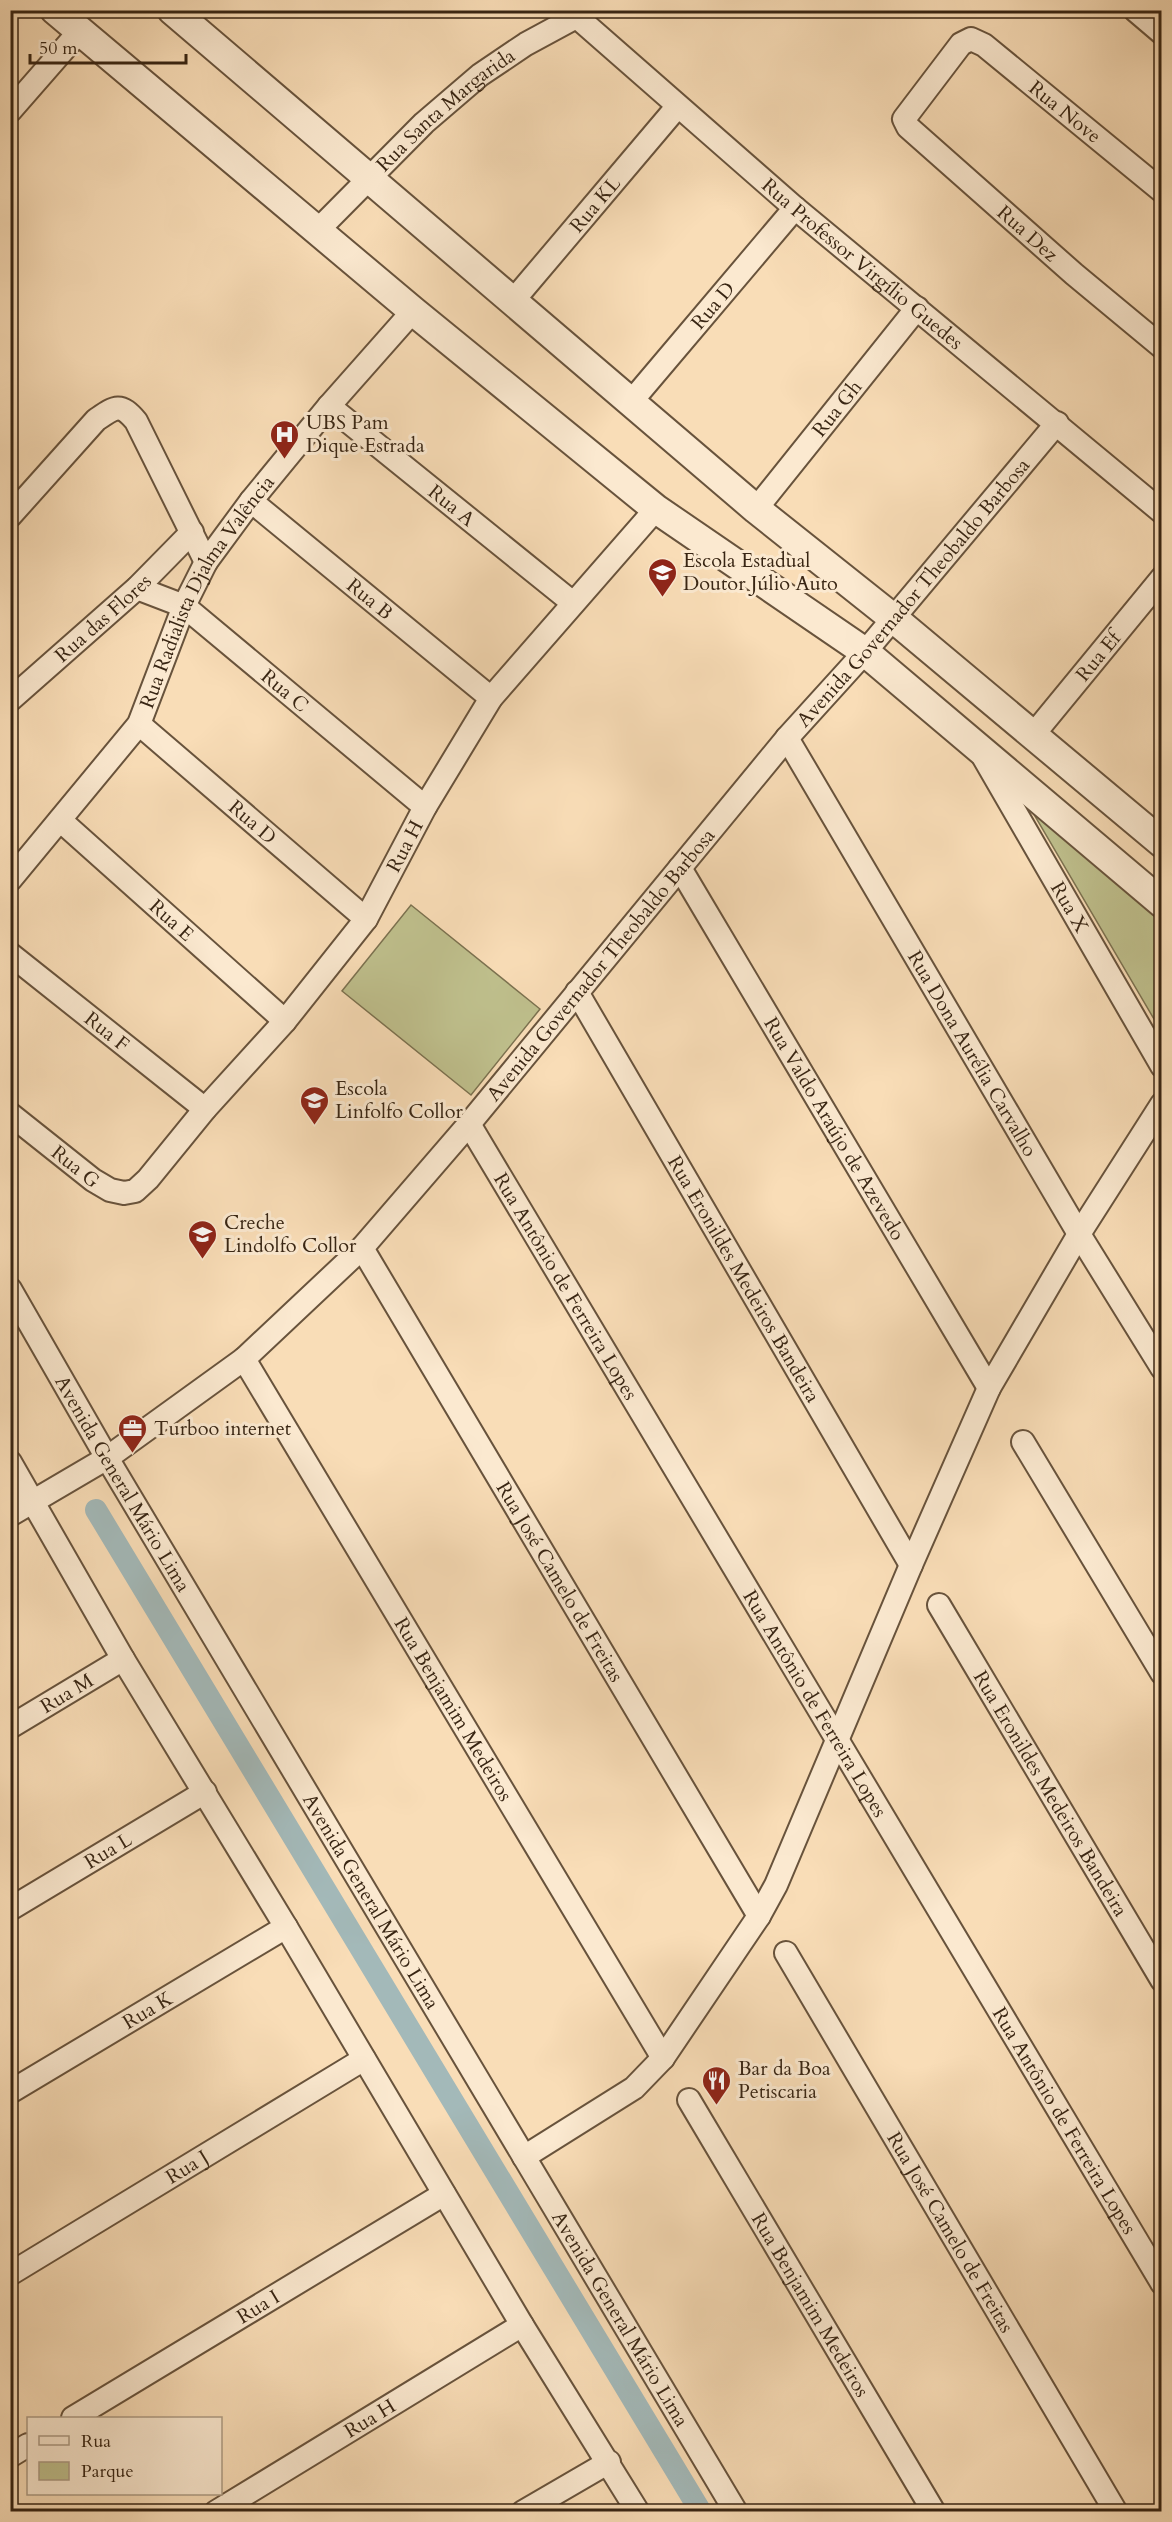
<svg xmlns="http://www.w3.org/2000/svg" width="1172" height="2522" viewBox="0 0 1172 2522" font-family="Cardo,serif">
<style>
.green{fill:#bfc08d;stroke:#7c7250;stroke-width:1.5}
.lines{fill:none;stroke-linecap:round;stroke-linejoin:round}
.canal{stroke:#a3b9b9;stroke-width:22}
.minor-casing{stroke:#68533c;stroke-width:26}
.tertiary-casing{stroke:#68533c;stroke-width:32}
.minor{stroke:#fbe9d0;stroke-width:22}
.tertiary{stroke:#fbe9d0;stroke-width:28}
.labels{text-anchor:middle;dominant-baseline:central;stroke-width:6;stroke-linejoin:round;paint-order:stroke}
.street-label{font-size:20px;fill:#382513;stroke:#fbe9d0}
.poi-label{font-size:20px;fill:#382513;stroke:#fbe9d0;text-anchor:start}
</style>
<rect width="100%" height="100%" fill="#f9ddb7"/>
<filter id="stains"><feTurbulence type="fractalNoise" baseFrequency=".00333" numOctaves="4"/><feColorMatrix values="0 0 0 0 .2 0 0 0 0 .09 0 0 0 0 .02 0 0 0 .5 -.17"/></filter>
<radialGradient id="worn" r=".72"><stop offset=".6" stop-color="#630" stop-opacity="0"/><stop offset="1" stop-color="#630" stop-opacity=".3"/></radialGradient>
<g class="green">
<path d="M 1015,782 L 1161,908 L 1161,1031 Z"/>
<path d="M 411,905 L 540,1009 L 471,1095 L 342,991 Z"/>
</g>
<g class="lines">
<path class="canal" d="M 96,1510 L 701,2512"/>
<defs>
<g id="minor">
<path id="s1" d="M 569,10 L 795,208 L 1162,512"/>
<path d="M 1135,10 L 1162,33"/>
<path d="M 10,111 L 79,32"/>
<path id="s2" d="M 1162,191 L 984,45 L 971,39 L 961,44 L 904,119 L 908,127 L 1074,274 L 1162,347"/>
<path id="s3" d="M 317,231 L 424,123 L 480,75 L 526,44 L 587,11"/>
<path id="s4" d="M 512,302 L 677,107"/>
<path id="s5" d="M 630,403 L 795,208"/>
<path id="s6" d="M 329,406 L 573,603"/>
<path id="s7" d="M 251,501 L 491,698"/>
<path id="s8" d="M 756,509 L 917,308"/>
<path d="M 10,516 L 96,420 C 115,407 120,402 136,421 L 206,562"/>
<path id="s9" d="M 137,588 L 184,606 L 425,807"/>
<path id="s10" d="M 10,700 L 137,588 L 192,532"/>
<path id="s11" d="M 139,724 L 366,919"/>
<path id="s12" d="M 1033,735 L 1162,578"/>
<path id="s13" d="M 787,738 L 1079,1234 L 1162,1368"/>
<path id="s14" d="M 984,758 L 1162,1066"/>
<path id="s15" d="M 60,820 L 285,1021"/>
<path id="s16" d="M 680,868 L 989,1388"/>
<path id="s17" d="M 10,880 L 139,724 L 184,606 L 206,562 L 251,501 L 329,406 L 413,311"/>
<path id="s18" d="M 10,954 L 205,1109"/>
<path id="s19" d="M 577,992 L 911,1565"/>
<path id="s20" d="M 10,1114 L 93,1180 L 110,1190 L 124,1193 L 135,1191 L 148,1179 L 205,1109 L 285,1021 L 366,919 L 425,807 L 491,698 L 656,509"/>
<path id="s21" d="M 469,1124 L 1162,2283"/>
<path id="s22" d="M 362,1248 L 759,1916"/>
<path id="s23" d="M 10,1289 L 107,1458 L 736,2512"/>
<path id="s24" d="M 244,1359 L 663,2058"/>
<path d="M 1023,1442 L 1162,1673"/>
<path d="M 10,1462 L 123,1659 L 286,1927 L 522,2325 L 638,2512"/>
<path id="s25" d="M 10,1515 L 107,1458 L 244,1359 L 362,1248 L 469,1124 L 787,738 L 865,652 L 1057,423"/>
<path id="s26" d="M 939,1605 L 1162,1980"/>
<path id="s27" d="M 10,1727 L 123,1659"/>
<path id="s28" d="M 10,1909 L 205,1792"/>
<path id="s29" d="M 786,1953 L 1116,2512"/>
<path id="s30" d="M 10,2092 L 286,1927"/>
<path id="s31" d="M 689,2100 L 934,2512"/>
<path d="M 524,2157 L 634,2088 L 663,2058 L 759,1916 L 776,1885 L 911,1565 L 989,1388 L 1079,1234 L 1162,1104"/>
<path id="s32" d="M 10,2274 L 364,2059"/>
<path id="s33" d="M 73,2418 L 444,2194"/>
<path d="M 10,2456 L 28,2445"/>
<path id="s34" d="M 216,2512 L 522,2325"/>
<path d="M 523,2512 L 609,2462"/>
</g>
<g id="tertiary">
<path d="M 55,10 L 413,311 L 656,509 L 865,652 L 1162,903"/>
<path d="M 172,10 L 756,509 L 893,618 L 1162,843"/>
</g>
</defs>
<use href="#minor" class="minor-casing"/>
<use href="#tertiary" class="tertiary-casing"/>
<use href="#minor" class="minor"/>
<use href="#tertiary" class="tertiary"/>
</g>
<defs>
<symbol id="hospital-pin" viewBox="-11 -11 22 30"><path d="M0 17L-7.5 6A9.5 9.5 0 1 1 7.5 6Z" fill="#8f2418" stroke="#fbe9d0"/><path d="M-5-5h3v3.5h4V-5h3V5h-3V1.5h-4V5h-3Z" fill="#fff"/></symbol>
<symbol id="school-pin" viewBox="-11 -11 22 30"><path d="M0 17L-7.5 6A9.5 9.5 0 1 1 7.5 6Z" fill="#8f2418" stroke="#fbe9d0"/><path d="M0-5L7-2L0 1L-7-2ZM-4 1L0 2.5L4 1V4Q0 6-4 4Z" fill="#fff"/></symbol>
<symbol id="office-pin" viewBox="-11 -11 22 30"><path d="M0 17L-7.5 6A9.5 9.5 0 1 1 7.5 6Z" fill="#8f2418" stroke="#fbe9d0"/><path d="M-6-3h4V-5.5h4V-3h4V5H-6ZM-1-4.5V-3h2v-1.5ZM-6 0V1H6V0Z" fill="#fff"/></symbol>
<symbol id="restaurant-pin" viewBox="-11 -11 22 30"><path d="M0 17L-7.5 6A9.5 9.5 0 1 1 7.5 6Z" fill="#8f2418" stroke="#fbe9d0"/><path d="M-5-6h1v4h1v-4h1v4h1v-4h1v5L-1.5 .5V6h-2V.5L-5-1ZM5-6V6H3V1.5H1.5Q1.5-4 5-6Z" fill="#fff"/></symbol>
</defs>
<g fill-rule="evenodd">
<use href="#hospital-pin" x="268" y="418" width="33" height="45"/>
<use href="#school-pin" x="646" y="556" width="33" height="45"/>
<use href="#school-pin" x="298" y="1084" width="33" height="45"/>
<use href="#school-pin" x="186" y="1218" width="33" height="45"/>
<use href="#office-pin" x="116" y="1412" width="33" height="45"/>
<use href="#restaurant-pin" x="700" y="2064" width="33" height="45"/>
</g>
<g class="labels">
<g class="street-label">
<text stroke="none"><textPath href="#s3" startOffset="177">Rua Santa Margarida</textPath></text>
<text transform="translate(1065 112) rotate(39)">Rua Nove</text>
<text stroke="none"><textPath href="#s4" startOffset="128">Rua KL</textPath></text>
<text stroke="none"><textPath href="#s2" startOffset="519">Rua Dez</textPath></text>
<text stroke="none"><textPath href="#s1" startOffset="388">Rua Professor Virgílio Guedes</textPath></text>
<text stroke="none"><textPath href="#s5" startOffset="128">Rua D</textPath></text>
<text stroke="none"><textPath href="#s8" startOffset="129">Rua Gh</textPath></text>
<text stroke="none"><textPath href="#s6" startOffset="158">Rua A</textPath></text>
<text stroke="none"><textPath href="#s25" startOffset="1300">Avenida Governador Theobaldo Barbosa</textPath></text>
<text stroke="none"><textPath href="#s17" startOffset="352">Rua Radialista Djalma Valência</textPath></text>
<text stroke="none"><textPath href="#s7" startOffset="154">Rua B</textPath></text>
<text stroke="none"><textPath href="#s10" startOffset="124">Rua das Flores</textPath></text>
<text stroke="none"><textPath href="#s12" startOffset="102">Rua Ef</textPath></text>
<text stroke="none"><textPath href="#s9" startOffset="182">Rua C</textPath></text>
<text stroke="none"><textPath href="#s11" startOffset="150">Rua D</textPath></text>
<text stroke="none"><textPath href="#s20" startOffset="591">Rua H</textPath></text>
<text stroke="none"><textPath href="#s14" startOffset="172">Rua X</textPath></text>
<text stroke="none"><textPath href="#s15" startOffset="150">Rua E</textPath></text>
<text stroke="none"><textPath href="#s25" startOffset="814">Avenida Governador Theobaldo Barbosa</textPath></text>
<text stroke="none"><textPath href="#s18" startOffset="124">Rua F</textPath></text>
<text stroke="none"><textPath href="#s13" startOffset="366">Rua Dona Aurélia Carvalho</textPath></text>
<text stroke="none"><textPath href="#s16" startOffset="303">Rua Valdo Araújo de Azevedo</textPath></text>
<text stroke="none"><textPath href="#s20" startOffset="84">Rua G</textPath></text>
<text stroke="none"><textPath href="#s19" startOffset="332">Rua Eronildes Medeiros Bandeira</textPath></text>
<text stroke="none"><textPath href="#s21" startOffset="189">Rua Antônio de Ferreira Lopes</textPath></text>
<text stroke="none"><textPath href="#s23" startOffset="225">Avenida General Mário Lima</textPath></text>
<text stroke="none"><textPath href="#s22" startOffset="388">Rua José Camelo de Freitas</textPath></text>
<text stroke="none"><textPath href="#s27" startOffset="66">Rua M</textPath></text>
<text stroke="none"><textPath href="#s21" startOffset="675">Rua Antônio de Ferreira Lopes</textPath></text>
<text stroke="none"><textPath href="#s24" startOffset="408">Rua Benjamim Medeiros</textPath></text>
<text stroke="none"><textPath href="#s26" startOffset="219">Rua Eronildes Medeiros Bandeira</textPath></text>
<text stroke="none"><textPath href="#s28" startOffset="114">Rua L</textPath></text>
<text stroke="none"><textPath href="#s23" startOffset="711">Avenida General Mário Lima</textPath></text>
<text stroke="none"><textPath href="#s30" startOffset="160">Rua K</textPath></text>
<text stroke="none"><textPath href="#s21" startOffset="1161">Rua Antônio de Ferreira Lopes</textPath></text>
<text stroke="none"><textPath href="#s32" startOffset="207">Rua J</textPath></text>
<text stroke="none"><textPath href="#s29" startOffset="324">Rua José Camelo de Freitas</textPath></text>
<text stroke="none"><textPath href="#s31" startOffset="238">Rua Benjamim Medeiros</textPath></text>
<text stroke="none"><textPath href="#s33" startOffset="216">Rua I</textPath></text>
<text stroke="none"><textPath href="#s23" startOffset="1197">Avenida General Mário Lima</textPath></text>
<text stroke="none"><textPath href="#s34" startOffset="180">Rua H</textPath></text>
</g>
<g class="poi-label">
<text x="306" y="422">UBS Pam<tspan x="306" dy="23">Dique Estrada</tspan></text>
<text x="683" y="560">Escola Estadual<tspan x="683" dy="23">Doutor Júlio Auto</tspan></text>
<text x="335" y="1088">Escola<tspan x="335" dy="23">Linfolfo Collor</tspan></text>
<text x="224" y="1222">Creche<tspan x="224" dy="23">Lindolfo Collor</tspan></text>
<text x="154" y="1428">Turboo internet</text>
<text x="738" y="2068">Bar da Boa<tspan x="738" dy="23">Petiscaria</tspan></text>
</g>
</g>
<rect width="1172" height="2522" fill="none" stroke="#f9ddb7" stroke-width="36"/>
<rect x="12" y="12" width="1148" height="2498" fill="none" stroke="#382513" stroke-width="3"/>
<rect x="18" y="18" width="1136" height="2486" fill="none" stroke="#382513" stroke-width="1.5"/>
<rect x="27" y="2417" width="195" height="78" fill="#fbe9d0" stroke="#ad9b84" stroke-width="1.5"/>
<rect x="39" y="2436" width="30" height="9" fill="#fbe9d0" stroke="#ad9b84" stroke-width="1.5"/>
<text x="81" y="2447" font-size="18" fill="#382513">Rua</text>
<rect x="39" y="2462" width="30" height="18" fill="#bfc08d" stroke="#ad9b84" stroke-width="1.5"/>
<text x="81" y="2477" font-size="18" fill="#382513">Parque</text>
<path d="M30 54v9h156v-9" fill="none" stroke="#382513" stroke-width="3"/>
<text x="39" y="54" font-size="18" fill="#382513" stroke="#fbe9d0" stroke-width="4.5" paint-order="stroke">50 m</text>
<rect width="100%" height="100%" filter="url(#stains)"/>
<rect width="100%" height="100%" fill="url(#worn)"/>
</svg>
